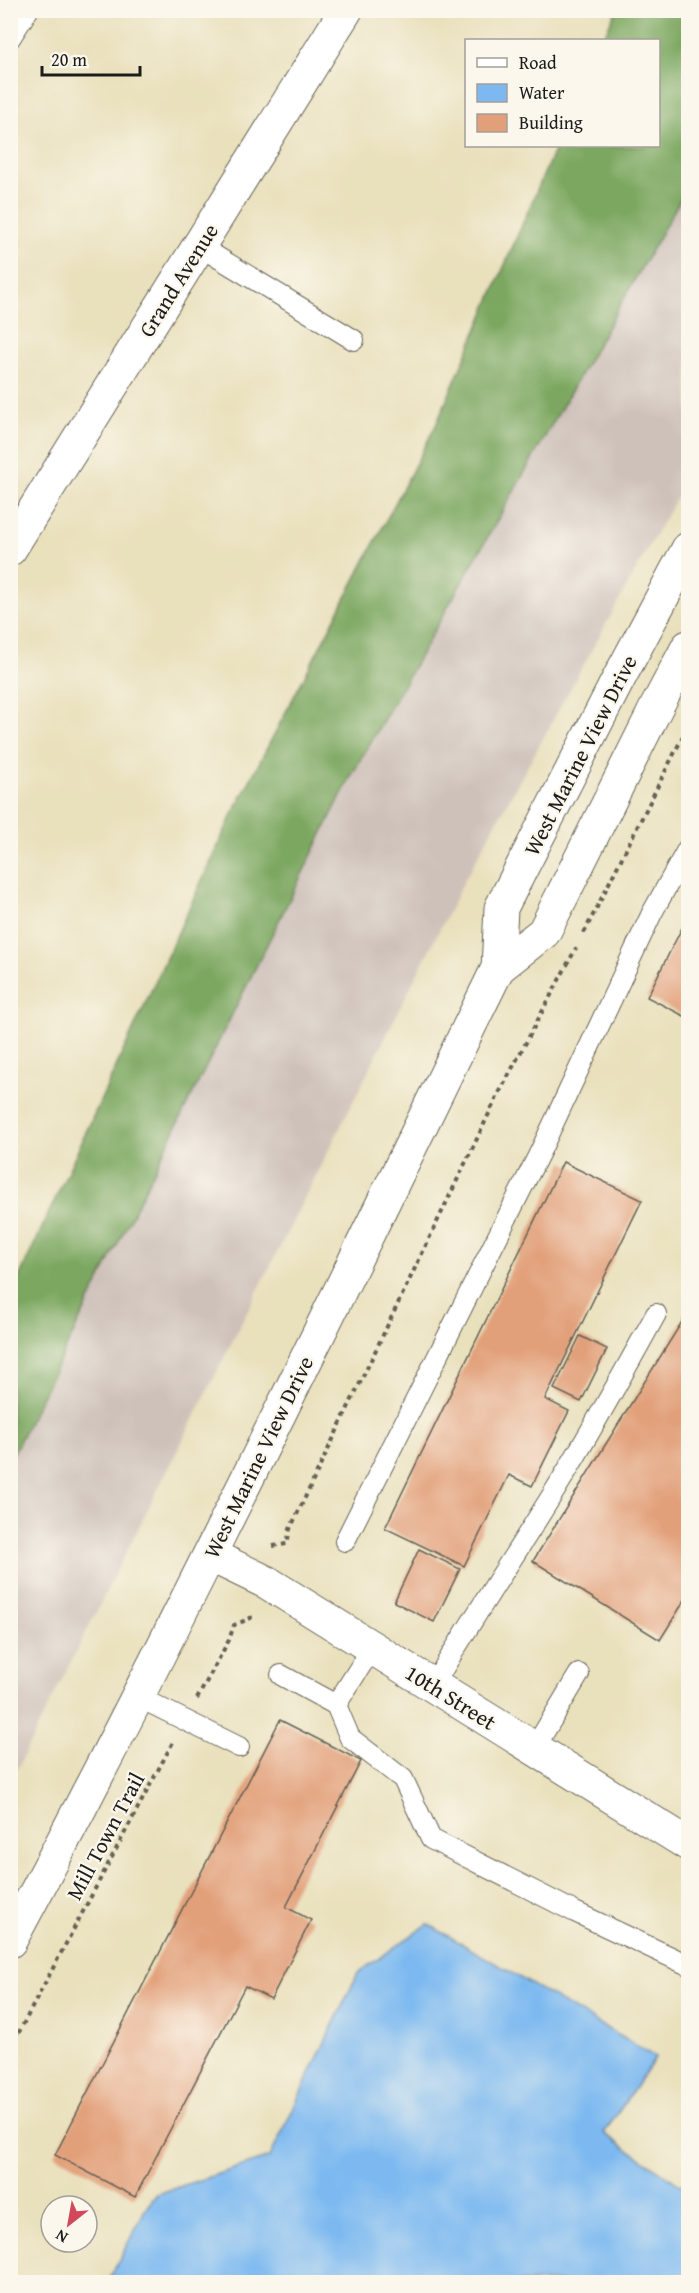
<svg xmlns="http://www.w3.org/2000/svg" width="699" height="2293" viewBox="0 0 699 2293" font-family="'Gentium Book Plus',serif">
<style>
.industrial{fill:#cec1b9}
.forest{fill:#7ba760;stroke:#4c623e;stroke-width:1.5}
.water{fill:#7db9f0;stroke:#4c6a86;stroke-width:1.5}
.building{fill:#e2a07a}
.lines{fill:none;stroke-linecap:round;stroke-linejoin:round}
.service-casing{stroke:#646154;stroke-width:22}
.minor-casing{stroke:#646154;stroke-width:35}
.tertiary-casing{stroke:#646154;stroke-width:35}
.primary-casing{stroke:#646154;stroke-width:35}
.path{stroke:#646154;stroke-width:4;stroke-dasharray:4.5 4.5;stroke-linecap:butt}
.service{stroke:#fff;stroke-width:20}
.minor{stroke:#fff;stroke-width:33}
.tertiary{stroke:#fff;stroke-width:33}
.primary{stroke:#fff;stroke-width:33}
.labels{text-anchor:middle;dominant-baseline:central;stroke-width:4.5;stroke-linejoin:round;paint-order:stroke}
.street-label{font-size:22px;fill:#1c1c1c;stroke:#fbf7ec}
</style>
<rect width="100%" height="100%" fill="#fbf7ec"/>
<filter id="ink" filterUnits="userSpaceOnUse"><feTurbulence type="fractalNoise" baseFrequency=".0167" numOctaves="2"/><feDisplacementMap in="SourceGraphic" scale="12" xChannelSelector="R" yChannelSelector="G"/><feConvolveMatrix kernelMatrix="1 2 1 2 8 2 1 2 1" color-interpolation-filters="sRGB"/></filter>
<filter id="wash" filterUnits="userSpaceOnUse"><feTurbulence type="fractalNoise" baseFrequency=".008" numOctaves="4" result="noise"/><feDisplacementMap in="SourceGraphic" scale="24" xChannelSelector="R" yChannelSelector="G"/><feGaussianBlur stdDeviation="1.35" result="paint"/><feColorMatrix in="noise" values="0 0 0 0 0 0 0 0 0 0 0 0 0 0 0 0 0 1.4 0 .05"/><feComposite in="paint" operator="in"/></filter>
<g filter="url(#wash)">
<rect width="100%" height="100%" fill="#e9e0bc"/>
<path class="industrial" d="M 688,186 L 688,476 L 464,881 L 11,1781 L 11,1458 L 349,780 Z"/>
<path class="forest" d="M 616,11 L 688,11 L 688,186 L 349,780 L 11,1458 L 11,1295 L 232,815 L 436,425 L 556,146 L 658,146 L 658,40 L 602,40 Z"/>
<path class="water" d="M 428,1924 L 656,2057 L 604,2133 L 680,2185 L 688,2182 L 688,2282 L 108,2282 L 146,2208 L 157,2194 L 270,2157 L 358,1973 Z"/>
<g id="blocks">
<g class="building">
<path d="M 688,916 L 688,1018 L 647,997 Z"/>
<path d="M 563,1162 L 642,1200 L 545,1399 L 569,1411 L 532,1486 L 509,1475 L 464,1566 L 385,1528 Z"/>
<path d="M 688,1312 L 688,1595 L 660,1640 L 533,1561 Z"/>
<path d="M 580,1336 L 607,1349 L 581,1402 L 554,1389 Z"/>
<path d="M 419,1549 L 460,1569 L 434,1622 L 394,1602 Z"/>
<path d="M 280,1720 L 361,1761 L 286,1907 L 311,1920 L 271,1999 L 245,1986 L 135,2197 L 55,2155 Z"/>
</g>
</g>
</g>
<g filter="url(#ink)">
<use href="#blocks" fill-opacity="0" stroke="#646154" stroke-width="1.5"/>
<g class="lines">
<defs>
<g id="service">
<path d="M 10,38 L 28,10"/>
<path d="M 199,246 L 354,340"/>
<path d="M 345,1541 L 540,1152 L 652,913 L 688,848"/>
<path d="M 281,1675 L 336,1705 L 372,1648"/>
<path d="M 433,1686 C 471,1620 514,1557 554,1492 C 590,1434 623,1374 656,1314"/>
<path d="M 138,1697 L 239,1747"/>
<path d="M 336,1705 L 350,1738 L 403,1779 L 431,1839 L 575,1912 L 688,1965"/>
<path d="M 534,1749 L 579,1674"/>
</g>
<path id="minor" d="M 210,1555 L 268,1583 L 688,1844"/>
<path id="tertiary" d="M 10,549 L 346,10"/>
<g id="primary">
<path d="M 498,968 L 544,932 L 657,706 L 688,647"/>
<path d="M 10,1941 C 181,1621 338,1294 498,968 L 501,908 L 618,680 L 688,549"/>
</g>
</defs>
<use href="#service" class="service-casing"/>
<use href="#minor" class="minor-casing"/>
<use href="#tertiary" class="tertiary-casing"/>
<use href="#primary" class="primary-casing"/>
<g class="path">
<path d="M 584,933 L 688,726"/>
<path d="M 273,1546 L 287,1544 L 290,1529 L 496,1099 L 576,948"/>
<path d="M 197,1699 L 229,1640 L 234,1625 L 251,1618 L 250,1613"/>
<path d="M 10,2049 L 173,1742"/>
</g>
<use href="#service" class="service"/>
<use href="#minor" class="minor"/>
<use href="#tertiary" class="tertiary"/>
<use href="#primary" class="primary"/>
</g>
</g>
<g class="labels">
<g class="street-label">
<text transform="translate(178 280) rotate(-58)">Grand Avenue</text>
<text transform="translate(580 755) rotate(-63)">West Marine View Drive</text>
<text transform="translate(258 1457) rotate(-64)">West Marine View Drive</text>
<text transform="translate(451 1697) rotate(32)">10th Street</text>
<text transform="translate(105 1836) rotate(-62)">Mill Town Trail</text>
</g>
</g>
<rect width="699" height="2293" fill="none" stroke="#fbf7ec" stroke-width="36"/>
<rect x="465" y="39" width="195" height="108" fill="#fbf7ec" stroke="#a29f99" stroke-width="1.5"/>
<rect x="477" y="58" width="30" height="9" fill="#ffffff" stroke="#a29f99" stroke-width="1.5"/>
<text x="519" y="69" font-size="18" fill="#1c1c1c">Road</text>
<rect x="477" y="84" width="30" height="18" fill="#7db9f0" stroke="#a29f99" stroke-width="1.5"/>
<text x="519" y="99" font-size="18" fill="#1c1c1c">Water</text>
<rect x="477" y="114" width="30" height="18" fill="#e2a07a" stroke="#a29f99" stroke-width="1.5"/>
<text x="519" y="129" font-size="18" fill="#1c1c1c">Building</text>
<g transform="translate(69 2224) rotate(211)"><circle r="28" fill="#fbf7ec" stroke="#a29f99" stroke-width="1.5"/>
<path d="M0-4.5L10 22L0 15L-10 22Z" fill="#d1495b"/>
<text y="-9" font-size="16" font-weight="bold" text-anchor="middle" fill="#1c1c1c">N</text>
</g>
<path d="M42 66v9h98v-9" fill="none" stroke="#1c1c1c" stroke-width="3"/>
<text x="51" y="66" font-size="18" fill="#1c1c1c" stroke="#fbf7ec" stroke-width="4.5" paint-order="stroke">20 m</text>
</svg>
